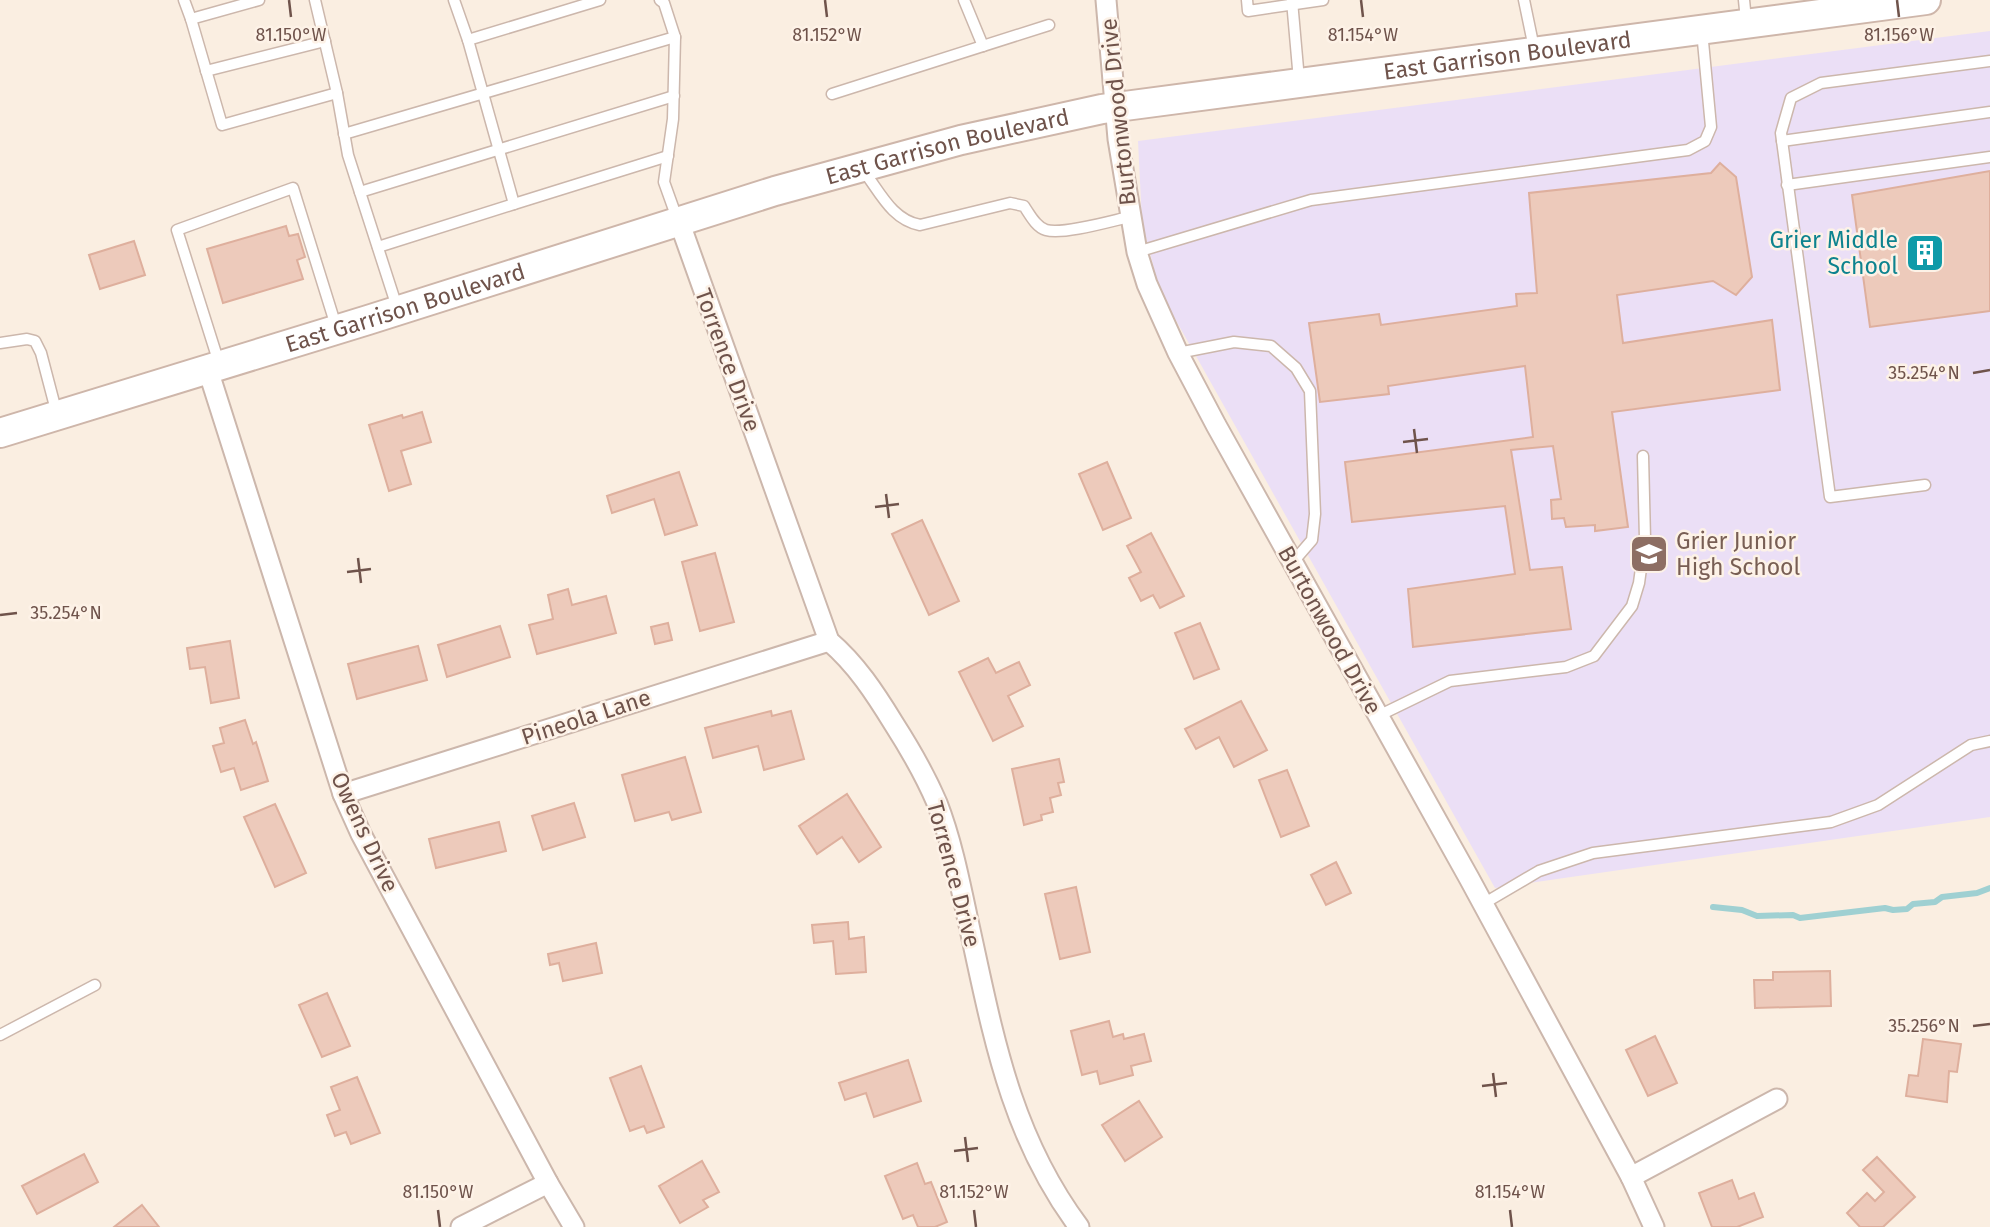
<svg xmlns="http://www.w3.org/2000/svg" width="1990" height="1227" viewBox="0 0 1990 1227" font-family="'Fira Sans',sans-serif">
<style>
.education{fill:#ebdff6}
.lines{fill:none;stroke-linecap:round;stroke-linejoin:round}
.stream{stroke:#9fd0d2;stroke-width:6}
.building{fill:#edcabb;stroke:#deaf9d;stroke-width:2}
.lane-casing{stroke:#ccb7ac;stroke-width:13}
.street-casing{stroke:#ccb7ac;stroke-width:23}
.secondary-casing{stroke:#ceb6aa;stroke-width:32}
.lane{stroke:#fff;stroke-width:10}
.street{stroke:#fff;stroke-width:19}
.secondary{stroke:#fff;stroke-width:28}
.ticks{fill:none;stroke:#6f534b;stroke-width:2.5}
.labels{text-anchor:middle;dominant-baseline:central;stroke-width:5;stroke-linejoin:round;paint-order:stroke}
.street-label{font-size:23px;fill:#6f534b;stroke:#fdf2e7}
.culture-label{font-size:23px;fill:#0d838f;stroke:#fdf2e7;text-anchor:end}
.education-label{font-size:23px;fill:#785e54;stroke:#fdf2e7;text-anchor:start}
.ticks-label{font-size:18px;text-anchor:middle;fill:#6f534b;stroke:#fdf2e7;stroke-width:5;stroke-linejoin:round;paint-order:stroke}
</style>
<rect width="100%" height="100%" fill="#faeee1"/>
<path class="education" d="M 1990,31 L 1990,817 L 1495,888 L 1160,292 L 1142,222 L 1138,141 Z"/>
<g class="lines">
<path class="stream" d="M 1713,907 L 1742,910 L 1757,916 L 1793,915 L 1800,918 L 1885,908 L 1893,910 L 1907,909 L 1913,904 L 1935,902 L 1942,897 L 1977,893 L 1990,888"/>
</g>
<g class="building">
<path d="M 1720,163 L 1736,177 L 1752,277 L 1736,295 L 1713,281 L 1617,295 L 1623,343 L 1772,320 L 1780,390 L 1612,412 L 1628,527 L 1595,531 L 1595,525 L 1566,527 L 1564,518 L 1552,519 L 1551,500 L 1561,499 L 1553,446 L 1511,450 L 1530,570 L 1562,567 L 1571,629 L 1413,647 L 1408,589 L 1515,574 L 1505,506 L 1352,522 L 1345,462 L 1533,437 L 1525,366 L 1388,386 L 1389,394 L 1320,402 L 1309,323 L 1379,314 L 1381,325 L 1517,306 L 1516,294 L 1537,293 L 1529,193 L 1711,173 Z"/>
<path d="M 1990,171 L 1990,311 L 1870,327 L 1852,195 Z"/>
<path d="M 286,226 L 289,236 L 298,234 L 305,257 L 297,260 L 303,279 L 223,303 L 207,249 Z"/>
<path d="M 134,241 L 145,275 L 100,289 L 89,255 Z"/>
<path d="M 422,412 L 431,442 L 401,451 L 411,484 L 389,491 L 369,425 L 402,415 L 403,418 Z"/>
<path d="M 1107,462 L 1131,518 L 1103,530 L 1079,474 Z"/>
<path d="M 679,472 L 697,525 L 665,535 L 654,499 L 612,513 L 607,496 Z"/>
<path d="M 922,520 L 959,601 L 929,615 L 892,534 Z"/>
<path d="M 1151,533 L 1184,596 L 1160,608 L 1153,595 L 1141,601 L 1129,578 L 1141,572 L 1127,546 Z"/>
<path d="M 715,553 L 734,622 L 700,631 L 682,562 Z"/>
<path d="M 568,589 L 572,605 L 606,596 L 616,633 L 537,654 L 529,625 L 553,619 L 548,595 Z"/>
<path d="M 668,623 L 672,640 L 655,644 L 651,627 Z"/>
<path d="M 1200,623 L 1219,669 L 1194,679 L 1175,633 Z"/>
<path d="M 500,626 L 510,657 L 447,677 L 438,645 Z"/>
<path d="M 230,641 L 239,698 L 211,703 L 205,667 L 190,669 L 187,648 Z"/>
<path d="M 418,646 L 427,680 L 357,699 L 348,664 Z"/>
<path d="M 988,658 L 996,673 L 1019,662 L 1030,685 L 1008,696 L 1023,726 L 993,741 L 959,672 Z"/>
<path d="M 1241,701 L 1267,750 L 1234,767 L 1219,737 L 1196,749 L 1185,729 Z"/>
<path d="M 771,711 L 772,716 L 791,711 L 804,759 L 764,770 L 758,746 L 713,758 L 705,728 Z"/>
<path d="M 245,720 L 253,744 L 256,742 L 268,781 L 241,790 L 234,768 L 221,772 L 213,746 L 224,743 L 220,728 Z"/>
<path d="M 685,757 L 701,812 L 672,820 L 669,812 L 635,821 L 622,775 Z"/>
<path d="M 1059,759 L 1064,782 L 1058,783 L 1061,795 L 1050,798 L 1053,812 L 1041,815 L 1042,820 L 1024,825 L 1012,769 Z"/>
<path d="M 1287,770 L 1309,826 L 1281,837 L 1259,780 Z"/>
<path d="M 847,794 L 881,847 L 859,862 L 842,837 L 817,854 L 799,826 Z"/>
<path d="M 574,803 L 585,837 L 543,850 L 532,816 Z"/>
<path d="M 275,804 L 306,873 L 275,887 L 244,817 Z"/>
<path d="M 499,822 L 506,851 L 436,868 L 429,839 Z"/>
<path d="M 1336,862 L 1351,893 L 1326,905 L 1311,875 Z"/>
<path d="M 1076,887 L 1090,952 L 1060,959 L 1045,894 Z"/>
<path d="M 848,922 L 849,939 L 864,937 L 866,972 L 836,974 L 833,941 L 814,943 L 812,925 Z"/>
<path d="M 596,943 L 602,973 L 563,981 L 559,963 L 550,965 L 548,954 Z"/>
<path d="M 1830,971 L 1831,1006 L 1755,1008 L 1754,980 L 1773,980 L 1773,972 Z"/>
<path d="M 327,993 L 350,1046 L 322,1057 L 299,1005 Z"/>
<path d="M 1109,1021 L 1113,1037 L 1123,1034 L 1124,1039 L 1144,1034 L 1151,1061 L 1131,1066 L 1133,1075 L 1100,1084 L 1097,1071 L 1082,1075 L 1071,1031 Z"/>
<path d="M 1655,1036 L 1677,1083 L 1648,1096 L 1626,1050 Z"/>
<path d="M 1923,1039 L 1961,1044 L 1957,1072 L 1949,1071 L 1947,1102 L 1906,1096 L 1909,1075 L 1918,1076 Z"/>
<path d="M 908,1060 L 921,1101 L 874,1117 L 866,1093 L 845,1100 L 839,1083 Z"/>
<path d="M 641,1066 L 664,1127 L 647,1133 L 644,1126 L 630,1131 L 610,1078 Z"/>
<path d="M 357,1077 L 380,1133 L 351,1144 L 346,1132 L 335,1136 L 327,1115 L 340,1110 L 331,1087 Z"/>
<path d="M 1139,1101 L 1162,1137 L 1125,1161 L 1102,1125 Z"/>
<path d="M 84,1154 L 98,1182 L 37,1214 L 22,1186 Z"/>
<path d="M 1877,1157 L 1915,1197 L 1883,1227 L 1860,1227 L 1847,1213 L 1867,1193 L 1875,1201 L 1884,1192 L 1863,1170 Z"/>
<path d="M 702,1161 L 719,1192 L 703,1200 L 708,1207 L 680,1223 L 659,1186 Z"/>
<path d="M 917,1163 L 925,1184 L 931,1182 L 947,1222 L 935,1227 L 918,1227 L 913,1215 L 903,1219 L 885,1176 Z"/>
<path d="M 1732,1180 L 1739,1199 L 1754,1193 L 1763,1217 L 1737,1227 L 1712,1227 L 1699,1193 Z"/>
<path d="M 142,1205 L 159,1227 L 114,1227 Z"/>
</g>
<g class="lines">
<defs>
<g id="lane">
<path d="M 184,0 L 191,19"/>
<path d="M 259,0 L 191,19 L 222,125 L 337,93"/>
<path d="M 315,0 L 337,93 L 348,155 L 397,307"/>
<path d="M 454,0 L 468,40 L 514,204 L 668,156"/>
<path d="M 660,0 L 664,3 L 675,37 L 673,119 L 664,182 L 678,221"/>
<path d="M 964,0 L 983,46"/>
<path d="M 1247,0 L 1248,11 L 1323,0"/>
<path d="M 1524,0 L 1534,48"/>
<path d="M 1744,0 L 1746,20"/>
<path d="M 1292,1 L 1299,80"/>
<path d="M 468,40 L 600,0"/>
<path d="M 206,71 L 325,41"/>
<path d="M 832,94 L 1049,25"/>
<path d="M 344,134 L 675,37"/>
<path d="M 1782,141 L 1990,112"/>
<path d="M 863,170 C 880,192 892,220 920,225 L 1010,203 L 1024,206 C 1030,215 1036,227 1046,230 C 1063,235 1111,221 1129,217"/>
<path d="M 1787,185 L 1990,157"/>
<path d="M 360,192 L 674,96"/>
<path d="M 378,247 L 514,204"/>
<path d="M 1137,252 L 1311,200 L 1688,150 L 1705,141 L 1711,127 L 1702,31"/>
<path d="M 0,343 L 27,339 L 35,341 L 41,353 L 57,414"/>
<path d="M 1178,353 L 1234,342 L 1271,346 L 1296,368 L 1310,391 L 1315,514 L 1312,540 L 1293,562"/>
<path d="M 219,363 L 177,230 L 293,188 L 336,326"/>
<path d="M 1925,485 L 1830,497 L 1781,133 L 1791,98 L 1821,83 L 1990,61"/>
<path d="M 1378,716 L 1450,681 L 1566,667 L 1594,656 L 1632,606 L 1639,583 L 1645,539 L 1643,456"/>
<path d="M 1483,904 L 1539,871 L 1593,853 L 1831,822 L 1878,805 L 1971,745 L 1990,741"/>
<path d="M 0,1035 L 95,985"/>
</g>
<g id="street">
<path d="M 1106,0 L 1118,139 L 1137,252 L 1147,284 L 1178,353 L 1216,425 L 1469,878 L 1631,1177 L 1654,1227"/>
<path d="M 679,221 L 829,641 C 856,664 875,693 894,724 C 910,749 925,775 937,803 C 951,839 959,878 967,916 C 992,1028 1008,1132 1079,1227"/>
<path d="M 208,370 L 343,794 L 361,834 L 548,1183 L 574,1227"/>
<path d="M 343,794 L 829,641"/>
<path d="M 1631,1177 L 1777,1099"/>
<path d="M 461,1227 L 548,1183"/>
</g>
<g id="secondary">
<path id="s1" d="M 0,433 L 368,320 L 775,191 L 961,140 L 1102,109 L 1926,0"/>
</g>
</defs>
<use href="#lane" class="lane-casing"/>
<use href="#street" class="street-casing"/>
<use href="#secondary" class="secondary-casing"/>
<use href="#lane" class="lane"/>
<use href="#street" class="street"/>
<use href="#secondary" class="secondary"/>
</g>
<path class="ticks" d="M 289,0 L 291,17M 825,0 L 827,17M 1361,0 L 1363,17M 1897,0 L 1899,17M 1973,373 L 1990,370M 1414,429 L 1417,453M 1403,442 L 1428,439M 886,494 L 889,518M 875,507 L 899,504M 358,558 L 361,583M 347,572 L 371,569M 0,615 L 17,613M 1973,1026 L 1990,1024M 1493,1073 L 1496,1097M 1482,1086 L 1507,1083M 965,1137 L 968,1162M 954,1151 L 978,1148M 438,1210 L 440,1227M 974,1210 L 976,1227M 1510,1210 L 1512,1227"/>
<defs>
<symbol id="building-square" viewBox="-11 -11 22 22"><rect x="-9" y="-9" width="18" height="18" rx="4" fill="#0f9aa8" stroke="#fdf2e7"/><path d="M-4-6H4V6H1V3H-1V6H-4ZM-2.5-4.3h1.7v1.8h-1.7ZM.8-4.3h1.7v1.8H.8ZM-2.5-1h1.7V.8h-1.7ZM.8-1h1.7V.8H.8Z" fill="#fff"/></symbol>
<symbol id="school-square" viewBox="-11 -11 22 22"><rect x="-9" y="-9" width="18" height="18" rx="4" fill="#8d6e63" stroke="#fdf2e7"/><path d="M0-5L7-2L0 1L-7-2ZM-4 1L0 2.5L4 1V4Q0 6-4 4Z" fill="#fff"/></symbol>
</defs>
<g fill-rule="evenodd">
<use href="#building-square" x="1903" y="231" width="44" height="44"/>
<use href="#school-square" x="1627" y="532" width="44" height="44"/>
</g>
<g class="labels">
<g class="street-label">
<text stroke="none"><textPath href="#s1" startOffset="1558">East Garrison Boulevard</textPath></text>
<text transform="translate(1118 112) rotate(-96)">Burtonwood Drive</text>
<text stroke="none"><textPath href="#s1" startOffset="990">East Garrison Boulevard</textPath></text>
<text stroke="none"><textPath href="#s1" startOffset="424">East Garrison Boulevard</textPath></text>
<text transform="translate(728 360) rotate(70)">Torrence Drive</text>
<text transform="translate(1330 630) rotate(61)">Burtonwood Drive</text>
<text transform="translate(586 717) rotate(-18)">Pineola Lane</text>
<text transform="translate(365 832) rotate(65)">Owens Drive</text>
<text transform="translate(954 874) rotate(75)">Torrence Drive</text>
</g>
<g class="culture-label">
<text x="1898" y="240">Grier Middle<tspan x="1898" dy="26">School</tspan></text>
</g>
<g class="education-label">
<text x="1676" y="541">Grier Junior<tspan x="1676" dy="26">High School</tspan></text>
</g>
</g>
<g class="ticks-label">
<text x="291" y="41">81.150°W</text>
<text x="827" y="41">81.152°W</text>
<text x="1363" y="41">81.154°W</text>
<text x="1899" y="41">81.156°W</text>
<text x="1924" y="379">35.254°N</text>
<text x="66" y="619">35.254°N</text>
<text x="1924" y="1032">35.256°N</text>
<text x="438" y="1198">81.150°W</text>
<text x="974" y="1198">81.152°W</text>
<text x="1510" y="1198">81.154°W</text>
</g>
</svg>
